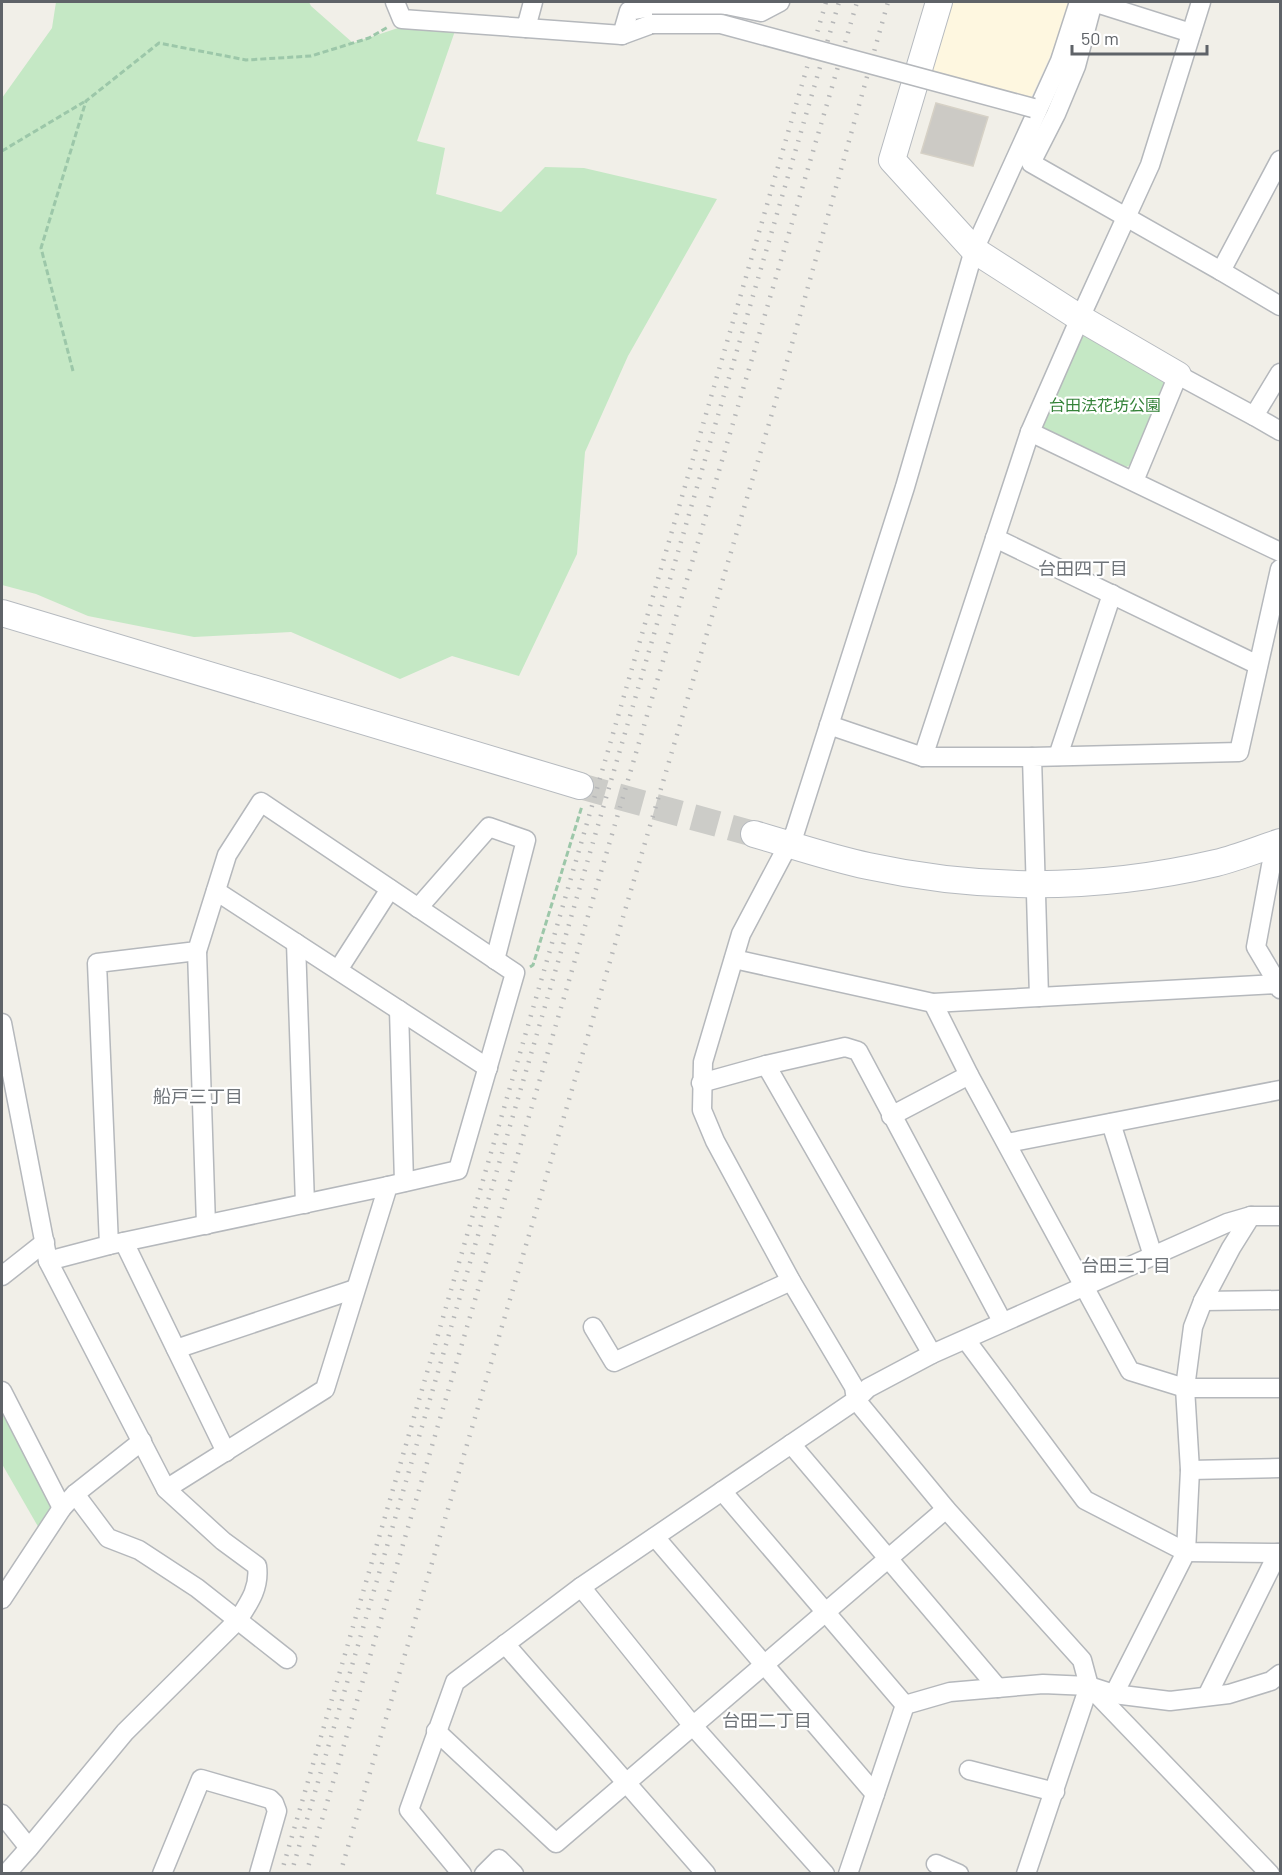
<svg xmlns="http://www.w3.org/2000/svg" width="1282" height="1875" viewBox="0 0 1282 1875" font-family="Barlow,'Noto Sans JP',sans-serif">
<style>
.commercial{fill:#fef7e0}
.green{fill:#c5e8c5}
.building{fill:#cccac5;stroke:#d6d1c6;stroke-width:1.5}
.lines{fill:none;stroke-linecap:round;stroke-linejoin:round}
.secondary-tunnel{stroke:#ccccc8;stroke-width:26;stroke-dasharray:26 13;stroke-linecap:butt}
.street-casing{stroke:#b5b8bc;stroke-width:21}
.secondary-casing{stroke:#b6babf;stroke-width:28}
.path{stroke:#9cc7a9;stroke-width:3;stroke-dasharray:6 3;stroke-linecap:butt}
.street{stroke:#fff;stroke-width:18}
.secondary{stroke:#fff;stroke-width:26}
.rail{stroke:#b6b7b8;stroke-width:4.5;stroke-dasharray:1.5 8;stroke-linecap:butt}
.street-bridge-casing{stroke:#b5b8bc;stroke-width:21;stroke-linecap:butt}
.street-bridge{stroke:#fff;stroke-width:18}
.labels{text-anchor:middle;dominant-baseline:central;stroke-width:4.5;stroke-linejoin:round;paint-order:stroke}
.park-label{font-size:16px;fill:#348238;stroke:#fff}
.neighbourhood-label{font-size:18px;fill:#70757a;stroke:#fff}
</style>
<rect width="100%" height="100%" fill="#f1efe8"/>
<path class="commercial" d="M 947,2 L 1070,2 L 1059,37 L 1029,102 L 925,73 Z"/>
<g class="green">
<path d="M 56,2 L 309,2 L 311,6 L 353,43 L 404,26 L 456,28 L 417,141 L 445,148 L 436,194 L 501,212 L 545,167 L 584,168 L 717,199 L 628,356 L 585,452 L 577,554 L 519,676 L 452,656 L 400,679 L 291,632 L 194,637 L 88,616 L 36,594 L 2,585 L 2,98 L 52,28 Z"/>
<path d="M 1087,335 L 1165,379 L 1167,385 L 1130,465 L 1123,469 L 1044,430 L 1042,423 L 1081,337 Z"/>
<path d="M 2,1401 L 57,1507 L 40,1530 L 2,1464 Z"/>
</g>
<path class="building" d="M 936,103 L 988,117 L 973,166 L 921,153 Z"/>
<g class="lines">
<path class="secondary-tunnel" d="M 580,786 L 754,834"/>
<defs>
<g id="street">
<path d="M 395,2 L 402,19 L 526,28 L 533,2"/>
<path d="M 664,2 L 663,5 L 726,5 L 761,12 L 780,2"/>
<path d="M 526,28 L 622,35 L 652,24"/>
<path d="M 1191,33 L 1093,2 L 1076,66 L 1056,114 L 1031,163 L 1221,271"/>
<path d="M 622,35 L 629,11 L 663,5"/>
<path d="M 1280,160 L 1221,271 L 1280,306"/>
<path d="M 1254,416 L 1280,431"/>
<path d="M 1030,432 L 1280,552"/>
<path d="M 1134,481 L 1178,375 L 1254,416 L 1280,373"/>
<path d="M 995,538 L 1258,665"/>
<path d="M 1280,569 L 1239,752 L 1032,757 L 1039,997 L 1278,984 L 1280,989"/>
<path d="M 829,725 L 923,757 L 1032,757"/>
<path d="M 1058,756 L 1112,594"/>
<path d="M 923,757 L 1030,432 L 1080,318 L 1150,165 L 1201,2"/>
<path d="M 1275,844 L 1256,947 L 1278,984"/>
<path d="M 216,891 L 488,1068"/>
<path d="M 418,908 L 489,827 L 526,840 L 495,960"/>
<path d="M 296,943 L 305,1204"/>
<path d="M 197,951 L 206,1225"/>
<path d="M 734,959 L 933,1003 L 1039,997"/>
<path d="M 338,970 L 390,889"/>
<path d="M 933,1003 L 969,1075 L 1130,1371 L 1185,1388 L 1280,1388"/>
<path d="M 399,1010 L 404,1182"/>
<path d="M 2,1023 L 48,1261 L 166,1489 L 223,1541 L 257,1566 C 260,1588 249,1603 238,1620 L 125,1732 L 29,1848 L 6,1874"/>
<path d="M 766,1065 L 932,1354"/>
<path d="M 701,1083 L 766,1065 L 845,1047 L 858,1051 L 1002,1321"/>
<path d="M 891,1116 L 969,1075"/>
<path d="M 1111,1123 L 1153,1256"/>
<path d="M 1007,1143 L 1280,1090"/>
<path d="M 1251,1216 L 1227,1223 L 932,1354 L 868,1388 L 856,1400 L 946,1509 L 1082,1660 L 1089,1686 L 1270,1874"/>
<path d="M 124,1242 L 226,1452"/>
<path d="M 109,1245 L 388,1186"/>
<path d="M 48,1261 L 109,1245 L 97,963 L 197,951 L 227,855 L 261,802 L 515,973 L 458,1170 L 388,1186 L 325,1389 L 166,1489"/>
<path d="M 2,1276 L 45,1242"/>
<path d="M 1203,1301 L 1280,1300"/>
<path d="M 593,1327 L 614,1362 L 791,1281"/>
<path d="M 966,1340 L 1085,1500 L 1186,1552 L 1280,1553"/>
<path d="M 176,1349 L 355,1289"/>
<path d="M 2,1391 L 62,1508"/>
<path d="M 791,1444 L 998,1688"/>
<path d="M 1190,1470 L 1280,1468"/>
<path d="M 722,1491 L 905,1705"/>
<path d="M 75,1494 L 108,1538 L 139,1550 L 197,1588 L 287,1659"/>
<path d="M 655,1537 L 875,1794"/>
<path d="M 581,1587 L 693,1726 L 825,1874"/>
<path d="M 2,1599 L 62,1508 L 75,1494 L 142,1441"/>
<path d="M 505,1644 L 706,1874"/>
<path d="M 1114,1694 L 1186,1552 L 1190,1470 L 1185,1388 L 1193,1327 L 1203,1301 L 1231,1248 L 1251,1216 L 1280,1216"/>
<path d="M 1207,1696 L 1278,1553"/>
<path d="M 436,1731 L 556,1843 L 946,1509"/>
<path d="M 969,1770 L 1055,1792"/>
<path d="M 2,1814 L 29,1848"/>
<path d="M 936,1864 L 959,1874"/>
<path d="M 162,1874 L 201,1779 L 270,1799 L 274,1803 L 277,1811 L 259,1874"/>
<path d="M 462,1874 L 409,1810 L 455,1682 L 581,1587 L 856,1400 L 854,1387 L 791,1281 L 715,1141 L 702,1110 L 703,1062 L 741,934 L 795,832 L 905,487 L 974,250 L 1060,61 L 1079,2"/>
<path d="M 484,1874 L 499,1859 L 514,1874"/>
<path d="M 848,1874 L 905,1705 L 950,1692 L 1043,1684 L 1089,1686 L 1114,1694 L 1170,1701 L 1229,1694 L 1271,1681 L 1280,1674"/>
<path d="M 1026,1874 L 1089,1686"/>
</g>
<g id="secondary">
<path d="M 939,2 L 892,160 L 974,250 L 1080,318 L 1178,375"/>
<path d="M 2,613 L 580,786"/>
<path d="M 754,834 C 792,845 830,858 868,866 C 983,891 1101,890 1216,863 C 1237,858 1259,849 1280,842"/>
</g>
</defs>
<use href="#street" class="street-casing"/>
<use href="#secondary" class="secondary-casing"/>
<g class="path">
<path d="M 2,151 L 84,102"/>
<path d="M 73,371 L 41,248 L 86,101 L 159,43 L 246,60 L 311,56 L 369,38 L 388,27"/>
<path d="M 530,967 L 533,965 L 582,806"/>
</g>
<use href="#street" class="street"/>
<use href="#secondary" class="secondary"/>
<g class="rail">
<path d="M 281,1874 L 826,2"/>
<path d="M 291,1874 L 839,2"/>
<path d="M 306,1874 L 857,2"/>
<path d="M 340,1874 L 781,383 L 888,2"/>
</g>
<defs>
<path id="street-bridge" d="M 652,24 L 721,24 L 1033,108"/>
</defs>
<use href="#street-bridge" class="street-bridge-casing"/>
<use href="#street-bridge" class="street-bridge"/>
</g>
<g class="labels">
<g class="park-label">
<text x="1105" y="404">台田法花坊公園</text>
</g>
<g class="neighbourhood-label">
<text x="1083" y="568">台田四丁目</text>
<text x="198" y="1096">船戸三丁目</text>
<text x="1126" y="1265">台田三丁目</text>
<text x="767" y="1720">台田二丁目</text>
</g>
</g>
<rect width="1282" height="1875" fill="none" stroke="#5f6368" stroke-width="6"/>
<path d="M1072 45v9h135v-9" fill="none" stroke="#5f6368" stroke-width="3"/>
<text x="1081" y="45" font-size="18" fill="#5f6368" stroke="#ffffff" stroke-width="4.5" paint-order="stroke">50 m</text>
</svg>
